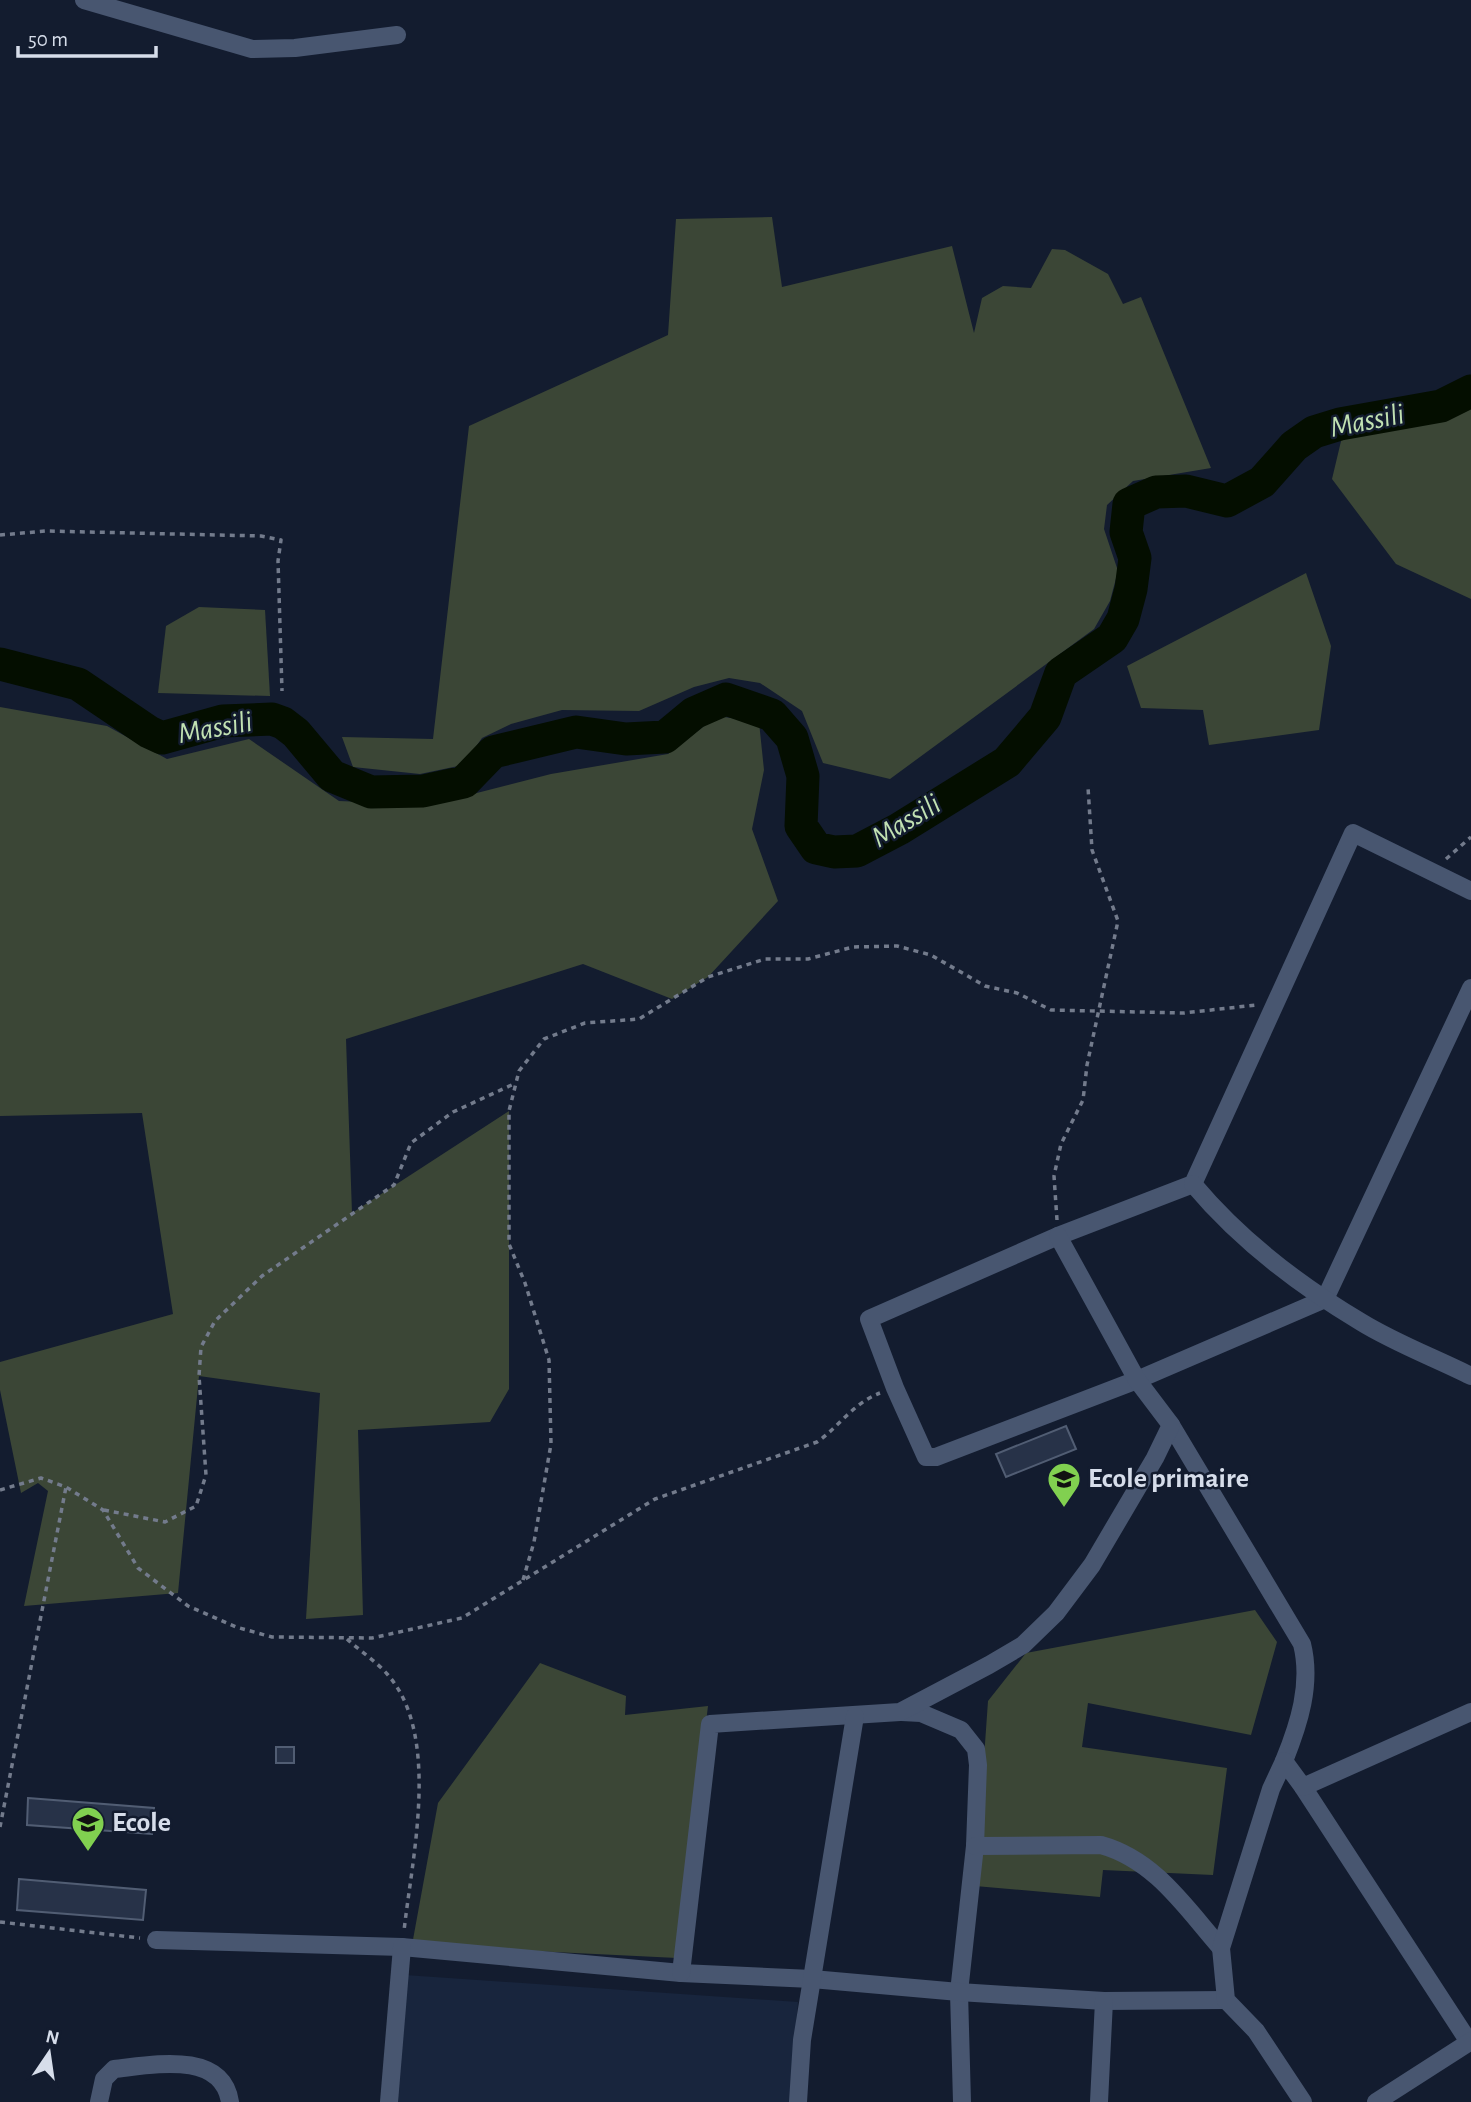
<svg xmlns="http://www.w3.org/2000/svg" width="1471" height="2102" viewBox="0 0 1471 2102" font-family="'Alegreya Sans',sans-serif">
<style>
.built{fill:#18253d}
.green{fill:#3b4636}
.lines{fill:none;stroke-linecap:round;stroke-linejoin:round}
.river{stroke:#040e00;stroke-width:33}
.building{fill:#273248;stroke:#515d73;stroke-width:2}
.path{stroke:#737b8c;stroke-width:3.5;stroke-dasharray:5 5;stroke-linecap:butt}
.minor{stroke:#485670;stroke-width:18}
.labels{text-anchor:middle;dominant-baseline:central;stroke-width:5;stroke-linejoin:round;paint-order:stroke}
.poi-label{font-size:28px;font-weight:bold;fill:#d6ddea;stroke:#131c2f;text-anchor:start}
.water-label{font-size:30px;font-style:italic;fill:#c2e2b3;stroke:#131c2f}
</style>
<rect width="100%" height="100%" fill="#131c2f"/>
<path class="built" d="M 405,1975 L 798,2002 L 790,2102 L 397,2102 Z"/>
<g class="green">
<path d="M 772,217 L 782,287 L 952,246 L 974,333 L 982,298 L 1003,286 L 1031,288 L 1052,249 L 1065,250 L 1108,274 L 1123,304 L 1141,297 L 1211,468 L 1133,481 L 1107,505 L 1104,529 L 1118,571 L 1110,601 L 1094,629 L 890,779 L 823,763 L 802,711 L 760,683 L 729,678 L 694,687 L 639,711 L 562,710 L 511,724 L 482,738 L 463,765 L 420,774 L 353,767 L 342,737 L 433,739 L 469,426 L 668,335 L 676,219 Z"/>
<path d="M 1471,406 L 1471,599 L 1396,564 L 1332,479 L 1342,437 L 1443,418 Z"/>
<path d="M 1306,573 L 1331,646 L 1319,730 L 1209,745 L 1203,710 L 1141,708 L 1127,666 Z"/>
<path d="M 199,607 L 265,610 L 270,696 L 158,693 L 166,626 Z"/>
<path d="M 0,707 L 107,726 L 167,759 L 249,739 L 339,801 L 430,805 L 551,774 L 668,754 L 717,716 L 759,722 L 764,770 L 752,829 L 778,901 L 708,977 L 672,999 L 583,964 L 346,1039 L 352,1213 L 509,1111 L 509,1389 L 490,1422 L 358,1430 L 363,1615 L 306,1619 L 320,1393 L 199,1376 L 178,1593 L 24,1606 L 48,1491 L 38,1483 L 21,1493 L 0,1390 L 0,1362 L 173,1314 L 142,1113 L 0,1116 Z"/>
<path d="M 1255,1610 L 1277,1642 L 1251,1735 L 1088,1703 L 1082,1747 L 1227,1768 L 1213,1875 L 1103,1870 L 1100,1897 L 975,1886 L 988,1701 L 1026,1653 Z"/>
<path d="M 540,1663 L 626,1696 L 625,1715 L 708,1706 L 677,1958 L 412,1945 L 438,1803 Z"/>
</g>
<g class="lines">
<path class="river" d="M 0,664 L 78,684 L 149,732 L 162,738 L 223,721 L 272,719 L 283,723 L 296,733 L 332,776 L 371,792 L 423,791 L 464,782 L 493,752 L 576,732 L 626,739 L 665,737 L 694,713 L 726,699 L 772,715 L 792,738 L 803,776 L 801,826 L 816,848 L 834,852 L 857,851 L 899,829 L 1007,762 L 1045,717 L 1061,673 L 1112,638 L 1123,619 L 1131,589 L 1135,558 L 1126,532 L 1129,504 L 1156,492 L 1186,491 L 1227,501 L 1262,482 L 1294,446 L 1314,432 L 1340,424 L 1441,406 L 1471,391"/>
</g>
<g class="building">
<path d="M 1066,1426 L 1076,1449 L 1006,1477 L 996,1454 Z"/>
<rect x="276" y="1747" width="18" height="16"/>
<path d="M 28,1798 L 154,1808 L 152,1834 L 27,1825 Z"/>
<path d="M 19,1879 L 146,1890 L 143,1920 L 17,1910 Z"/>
</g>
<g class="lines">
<g class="path">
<path d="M 0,535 L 46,531 L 261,536 L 281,540 L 278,561 L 282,691"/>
<path d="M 1446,859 L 1471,837"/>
<path d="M 1057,1220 L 1054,1176 L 1061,1144 L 1083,1100 L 1087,1065 L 1118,921 L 1092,850 L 1088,787"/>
<path d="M 0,1490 L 41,1478 L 66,1487 L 103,1510 L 138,1568 L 188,1606 L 236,1627 L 272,1637 L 372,1638 L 462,1618 L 655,1499 L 817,1442 C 839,1427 853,1403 880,1393"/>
<path d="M 104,1510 L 165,1522 L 196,1506 L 206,1475 L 199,1376 L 201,1347 L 215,1321 L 262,1276 L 394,1185 L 411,1143 L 453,1112 L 516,1083"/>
<path d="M 523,1580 L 534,1542 L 551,1444 L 549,1360 L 525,1283 L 509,1244 L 509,1111 L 519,1071 L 544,1039 L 585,1023 L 639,1019 L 708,977 L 765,959 L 808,959 L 853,947 L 897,946 L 931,955 L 985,986 L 1017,993 L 1051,1010 L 1184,1013 L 1256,1005"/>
<path d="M 347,1639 C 360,1651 377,1662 388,1675 C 441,1736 412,1857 404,1931"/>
<path d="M 0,1827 L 66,1487"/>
<path d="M 0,1922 L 140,1938"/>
</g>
<g class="minor">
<path d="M 84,0 L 252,49 L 295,48 L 397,35"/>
<path d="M 1471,891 L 1353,833 L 1193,1184 L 1058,1236 L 869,1319 L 895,1388 L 926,1457 L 936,1457 L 1137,1380 L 1325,1299 L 1471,988"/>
<path d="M 1193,1184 C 1240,1240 1297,1284 1361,1322 C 1395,1343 1435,1358 1471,1376"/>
<path d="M 1171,1425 L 1302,1644 C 1312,1684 1299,1724 1284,1761"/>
<path d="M 902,1712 L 921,1713 L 961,1730 L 976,1749 L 978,1765 L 975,1846 L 959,1992 L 962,2102"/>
<path d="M 1303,1787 L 1469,2042"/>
<path d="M 975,1846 L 1101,1845 C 1155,1860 1185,1907 1221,1948"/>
<path d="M 156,1940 L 402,1947 L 681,1973 L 812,1979 L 959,1992 L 1104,2001 L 1226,2000"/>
<path d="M 681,1973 L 710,1724 L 900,1712 L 989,1665 L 1023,1645 L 1056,1613 L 1092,1565 L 1155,1458 L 1171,1425 L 1137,1380 L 1058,1236"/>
<path d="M 99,2102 L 104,2079 L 114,2069 C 152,2065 222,2050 230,2102"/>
<path d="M 389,2102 L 402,1947"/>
<path d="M 798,2102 L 802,2040 L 855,1716"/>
<path d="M 1099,2102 L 1104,2001"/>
<path d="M 1303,2102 L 1256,2031 L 1226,2000 L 1221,1948 L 1271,1789 L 1284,1761 L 1303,1787 L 1471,1712"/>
<path d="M 1376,2102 L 1471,2041"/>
</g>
</g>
<defs>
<symbol id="school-pin" viewBox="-11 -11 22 30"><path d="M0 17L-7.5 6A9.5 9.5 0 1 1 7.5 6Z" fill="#81d050" stroke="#131c2f"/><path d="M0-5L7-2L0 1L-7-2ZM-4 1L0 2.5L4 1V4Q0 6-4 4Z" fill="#111"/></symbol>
</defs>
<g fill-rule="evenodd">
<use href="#school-pin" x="1045" y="1460" width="38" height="52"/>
<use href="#school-pin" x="69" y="1804" width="38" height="52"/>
</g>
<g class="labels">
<g class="poi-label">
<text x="1088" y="1479">Ecole primaire</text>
<text x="112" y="1823">Ecole</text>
</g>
<g class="water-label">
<text transform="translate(1367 421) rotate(-11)">Massili</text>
<text transform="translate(215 728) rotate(-10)">Massili</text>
<text transform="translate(906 821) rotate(-31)">Massili</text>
</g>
</g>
<g transform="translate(49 2053) rotate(13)" stroke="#131c2f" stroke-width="5" paint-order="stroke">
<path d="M0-5L12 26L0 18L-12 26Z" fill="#d6ddea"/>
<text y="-10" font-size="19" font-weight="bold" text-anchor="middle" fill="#d6ddea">N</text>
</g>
<path d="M18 46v10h138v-10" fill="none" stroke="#d6ddea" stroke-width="3.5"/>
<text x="28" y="46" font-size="21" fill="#d6ddea" stroke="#131c2f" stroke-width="5" paint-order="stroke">50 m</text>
</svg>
